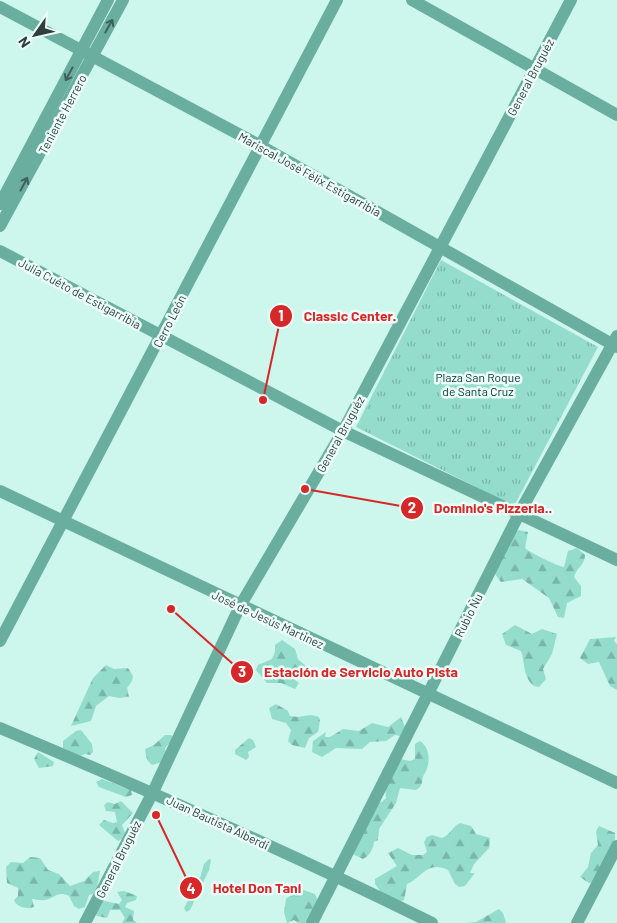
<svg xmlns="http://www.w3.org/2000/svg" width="617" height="923" viewBox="0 0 617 923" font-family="Barlow,sans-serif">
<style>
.forest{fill:url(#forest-firs)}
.park{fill:url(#park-tufts)}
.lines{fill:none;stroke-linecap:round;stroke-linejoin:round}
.minor{stroke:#69ae9f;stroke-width:12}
.oneway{stroke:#406059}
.labels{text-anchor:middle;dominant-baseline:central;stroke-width:5;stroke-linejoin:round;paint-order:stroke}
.street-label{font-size:12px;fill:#2f3f3b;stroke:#edfdf9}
.park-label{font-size:12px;fill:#00352d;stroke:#edfdf9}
.leader{fill:none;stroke:#d62828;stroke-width:2}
.callout-dot{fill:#d62828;stroke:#edfdf9;stroke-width:2}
.mark-label{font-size:15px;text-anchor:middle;font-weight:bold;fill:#fff}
.callout-label{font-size:14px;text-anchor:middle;font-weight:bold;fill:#d62828;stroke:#edfdf9;stroke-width:5;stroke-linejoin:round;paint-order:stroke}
</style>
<defs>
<pattern id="forest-firs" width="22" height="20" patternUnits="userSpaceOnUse" patternTransform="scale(1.25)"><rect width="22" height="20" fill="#94ddcd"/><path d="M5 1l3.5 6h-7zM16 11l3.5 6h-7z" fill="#79b5a8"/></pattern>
<pattern id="park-tufts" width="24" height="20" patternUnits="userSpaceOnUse" patternTransform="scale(1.25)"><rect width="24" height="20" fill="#94ddcd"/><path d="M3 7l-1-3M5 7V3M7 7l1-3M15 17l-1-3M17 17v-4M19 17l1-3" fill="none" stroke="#79b5a8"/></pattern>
</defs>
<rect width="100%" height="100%" fill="#cdf6ec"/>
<g class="forest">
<path d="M 519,530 L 528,532 L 525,548 C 527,551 559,567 564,567 L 568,551 L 577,548 L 585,555 C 585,565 576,568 574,577 L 581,586 L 581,596 L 567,603 L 564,618 L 558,617 L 549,598 L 522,579 L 501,582 L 491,569 L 514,532 Z"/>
<path d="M 515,625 L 532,634 L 542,629 L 557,634 L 552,654 L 543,669 L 546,679 L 539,687 L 534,686 C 523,677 525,663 521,651 L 506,645 L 502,634 Z"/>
<path d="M 616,637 L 614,641 L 617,644 L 617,690 L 610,686 L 599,662 L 588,664 L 580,658 L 590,639 Z"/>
<path d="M 282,640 L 295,649 L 298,659 L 310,670 L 311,673 L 307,677 L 293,676 L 292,678 L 299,683 L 295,689 L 281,683 L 267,683 L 256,670 L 258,665 L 272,659 L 275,652 L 275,645 Z"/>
<path d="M 106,665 L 114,669 L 128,668 L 133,676 L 132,681 L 127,688 L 129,697 L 119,698 L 109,696 L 96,706 L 91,721 L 71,726 L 93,678 Z"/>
<path d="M 276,704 L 288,711 L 290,716 C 303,719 307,712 319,717 L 320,721 L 318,732 L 309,738 L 305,748 L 292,745 L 288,741 L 291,730 L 286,723 L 272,719 L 269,708 Z"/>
<path d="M 401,717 L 405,727 L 400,736 L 395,735 L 386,741 L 370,742 L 362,749 L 336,748 L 322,757 L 312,752 L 313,741 L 326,732 L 325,737 L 330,737 L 343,729 L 359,731 L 372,723 L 388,727 Z"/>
<path d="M 81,730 L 92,744 L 93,752 L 90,755 L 85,754 L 78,757 L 63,748 L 63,741 L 76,731 Z"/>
<path d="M 165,735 L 171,735 L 174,738 L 165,748 L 166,754 L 162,762 L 152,765 L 147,760 L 145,749 L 154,745 Z"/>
<path d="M 249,738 L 253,740 L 256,747 L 248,752 L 249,757 L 246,760 L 235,754 L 235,750 Z"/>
<path d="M 420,741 C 431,748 430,764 425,773 C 420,780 425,785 416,790 L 400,788 L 396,803 L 379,829 L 378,840 L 374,842 C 373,850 369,856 363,859 L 348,852 L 377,802 L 382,802 L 386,798 L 385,788 L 400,759 L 410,761 L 415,759 L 415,744 Z"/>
<path d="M 38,752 L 54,762 L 53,766 L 39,768 L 34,759 Z"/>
<path d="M 102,779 L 131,790 L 132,795 L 126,797 L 99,787 L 96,782 Z"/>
<path d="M 121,801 L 133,813 L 122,825 L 125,833 L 122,839 L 118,841 L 99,825 L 104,820 L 113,823 L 117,822 L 115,812 L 106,811 L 104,805 L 108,802 L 115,804 Z"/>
<path d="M 460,823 L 471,826 L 476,834 L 490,838 L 489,848 L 474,864 L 470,873 L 475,873 L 465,886 L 459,887 L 455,884 L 448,870 C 427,860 422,878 407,884 L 404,900 C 390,905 382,894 375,884 L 375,879 L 397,866 L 388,853 L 398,848 L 412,855 L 423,855 L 427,852 L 424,842 L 427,837 L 432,835 L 442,838 C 450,835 452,827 460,823 Z"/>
<path d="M 599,826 L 615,833 L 615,844 L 592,883 L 589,883 L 580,877 L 588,867 L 591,853 L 598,845 L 596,831 Z"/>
<path d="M 30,857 L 40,858 L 48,870 L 59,874 L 70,886 L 84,881 L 93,872 L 100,871 L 96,893 L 89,895 L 85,907 L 79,909 L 74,906 L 69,896 C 58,890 53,899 45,900 C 41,901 36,899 32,899 L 34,907 C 27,909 17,908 14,900 L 18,896 L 18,888 L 7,883 L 6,867 L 11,862 L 23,863 Z"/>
<path d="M 209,859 L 211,860 L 209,870 L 190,910 L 186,912 L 184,908 L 194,890 L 192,887 L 185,887 L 185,883 L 188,879 L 200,878 L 204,864 Z"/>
<path d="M 303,890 L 315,894 L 319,903 L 309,923 L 298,923 L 294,920 L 287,923 L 284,912 L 286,899 L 296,891 Z"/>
<path d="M 124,891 L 137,896 L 136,900 L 127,903 L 125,907 L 134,911 L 133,920 L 137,923 L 122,923 L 125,918 L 120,910 L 110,910 L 107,918 L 97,916 L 94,911 L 100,900 L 119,904 L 122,900 L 117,892 Z"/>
<path d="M 499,909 L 503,913 L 506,923 L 466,923 L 476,922 Z"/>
</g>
<path class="park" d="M 441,260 L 598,347 L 514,506 L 356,427 Z"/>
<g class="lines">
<g class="minor">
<path d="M 412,0 L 617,115"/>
<path d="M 0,7 L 259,145 L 617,347"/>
<path d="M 0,204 L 108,0"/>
<path d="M 0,226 L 123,0"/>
<path d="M 0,251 L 343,431 L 617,560"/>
<path d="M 0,491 L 617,783"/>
<path d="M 0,641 L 337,0"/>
<path d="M 0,728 C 146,789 290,853 432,923"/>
<path d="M 85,923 L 153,792 L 240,606 L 343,431 L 571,0"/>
<path d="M 312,923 L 520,512 L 617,336"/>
<path d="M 577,923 L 617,846"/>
</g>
</g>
<defs><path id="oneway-shaft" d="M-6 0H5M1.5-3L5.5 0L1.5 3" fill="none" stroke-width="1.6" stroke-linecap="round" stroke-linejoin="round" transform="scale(1.25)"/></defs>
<g class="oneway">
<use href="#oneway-shaft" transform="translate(109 26) rotate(-61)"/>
<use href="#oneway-shaft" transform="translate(69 74) rotate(118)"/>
<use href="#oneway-shaft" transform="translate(24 184) rotate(-62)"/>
</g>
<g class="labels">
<g class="street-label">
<text transform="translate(530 77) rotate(-62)">General Bruguéz</text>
<text transform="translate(62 114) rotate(-62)">Teniente Herrero</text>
<text transform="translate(310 174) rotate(29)">Mariscal José Félix Estigarribia</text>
<text transform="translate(80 293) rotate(28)">Julia Cuéto de Estigarribia</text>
<text transform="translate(169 321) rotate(-63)">Cerro León</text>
<text transform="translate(340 434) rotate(-61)">General Bruguéz</text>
<text transform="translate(468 615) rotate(-63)">Rubio Ñu</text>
<text transform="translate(268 619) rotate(25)">José de Jesús Martinez</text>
<text transform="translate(218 822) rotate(25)">Juan Bautista Alberdi</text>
<text transform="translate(118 859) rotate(-63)">General Bruguéz</text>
</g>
<g class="park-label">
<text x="478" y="377">Plaza San Roque<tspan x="478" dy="14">de Santa Cruz</tspan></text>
</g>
</g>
<path class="leader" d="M263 400L281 316M305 489L412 508M171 609L242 672M156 815L191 888"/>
<g class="callout-dot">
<circle cx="263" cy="400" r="5"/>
<circle cx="305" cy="489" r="5"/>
<circle cx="171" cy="609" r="5"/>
<circle cx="156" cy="815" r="5"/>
<circle cx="281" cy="316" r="12"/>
<circle cx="412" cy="508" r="12"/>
<circle cx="242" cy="672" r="12"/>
<circle cx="191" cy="888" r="12"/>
</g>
<g class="mark-label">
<text x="281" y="321">1</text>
<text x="412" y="513">2</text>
<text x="242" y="677">3</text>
<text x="191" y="894">4</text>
</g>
<g class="callout-label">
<text x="350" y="321">Classic Center.</text>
<text x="493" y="513">Dominio's Pizzeria..</text>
<text x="361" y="677">Estación de Servicio Auto Pista</text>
<text x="257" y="893">Hotel Don Tani</text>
</g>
<g transform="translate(35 35) rotate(236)" stroke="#edfdf9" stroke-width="4" paint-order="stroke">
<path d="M0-4L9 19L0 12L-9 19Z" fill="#2f3f3b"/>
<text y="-8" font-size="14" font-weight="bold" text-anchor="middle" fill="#2f3f3b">N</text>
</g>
</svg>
